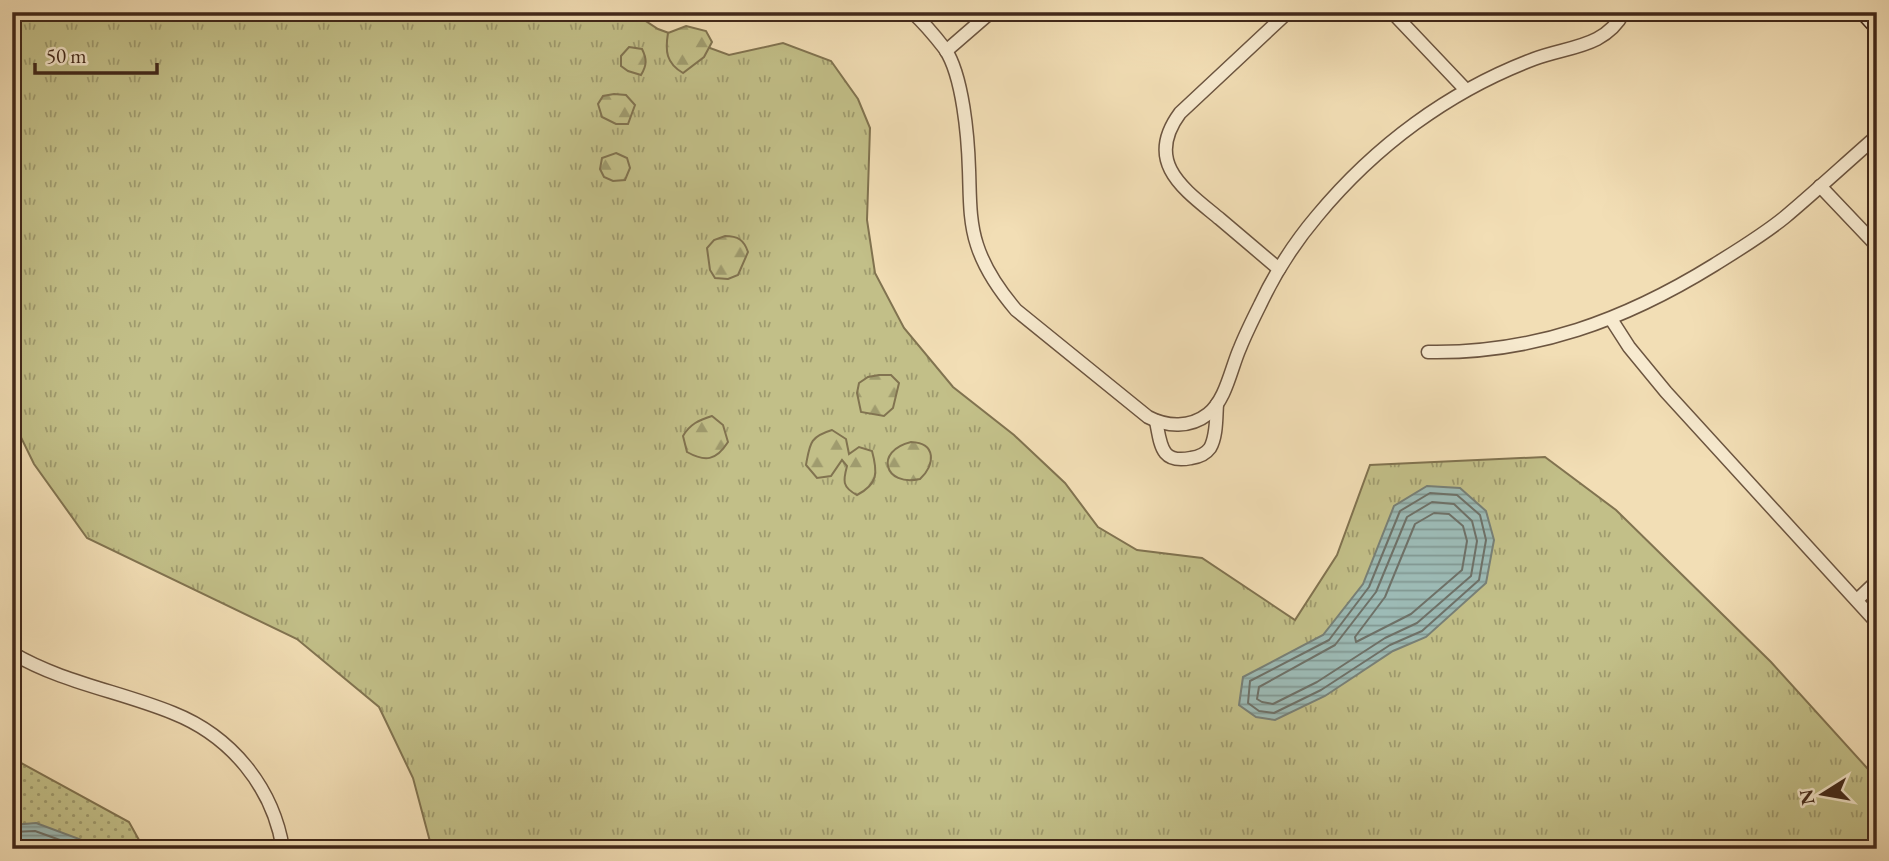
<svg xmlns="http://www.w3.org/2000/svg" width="1889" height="861" viewBox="0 0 1889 861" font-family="'EB Garamond',serif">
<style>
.grass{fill:url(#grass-tufts);stroke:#817350;stroke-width:2}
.forest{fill:url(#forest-firs);stroke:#817350;stroke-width:2}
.park{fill:url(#park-dots);stroke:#817350;stroke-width:2}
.water{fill:url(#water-rules);stroke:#788077;stroke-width:2}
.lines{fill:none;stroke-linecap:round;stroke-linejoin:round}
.shore{stroke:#6e7168;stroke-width:2}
.minor-casing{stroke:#6c5540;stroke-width:15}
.secondary-casing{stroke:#402719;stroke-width:22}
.minor{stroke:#f7eacf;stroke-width:12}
.secondary{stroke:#f7eacf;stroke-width:19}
</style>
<defs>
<pattern id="grass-tufts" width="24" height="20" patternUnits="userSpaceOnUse" patternTransform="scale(1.75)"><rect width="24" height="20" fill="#c2bf88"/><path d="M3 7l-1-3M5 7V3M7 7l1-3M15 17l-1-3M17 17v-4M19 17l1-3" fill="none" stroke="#9f9b6e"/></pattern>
<pattern id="forest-firs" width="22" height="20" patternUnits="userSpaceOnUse" patternTransform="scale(1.75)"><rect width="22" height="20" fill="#c2bf88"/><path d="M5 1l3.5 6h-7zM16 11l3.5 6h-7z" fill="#9f9b6e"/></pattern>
<pattern id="park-dots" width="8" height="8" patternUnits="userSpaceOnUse" patternTransform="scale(1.75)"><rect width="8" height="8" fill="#c2bf88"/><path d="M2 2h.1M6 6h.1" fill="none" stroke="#9f9b6e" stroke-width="1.8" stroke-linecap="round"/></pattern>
<pattern id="water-rules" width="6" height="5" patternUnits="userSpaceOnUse" patternTransform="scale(1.75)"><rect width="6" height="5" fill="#9dbbb6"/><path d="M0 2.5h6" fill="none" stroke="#819893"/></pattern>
</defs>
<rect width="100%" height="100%" fill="#f2deb5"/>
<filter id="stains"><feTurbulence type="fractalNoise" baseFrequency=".00286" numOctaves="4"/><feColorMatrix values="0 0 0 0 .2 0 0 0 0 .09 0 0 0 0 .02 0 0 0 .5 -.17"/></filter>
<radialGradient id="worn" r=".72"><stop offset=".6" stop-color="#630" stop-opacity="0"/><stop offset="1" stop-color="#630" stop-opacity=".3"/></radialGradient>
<path class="grass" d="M 12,12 L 632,12 L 658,29 L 729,55 L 783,43 L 831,61 L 858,99 L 870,128 L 867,220 L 875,273 L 904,328 L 953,387 L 1014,435 L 1065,483 L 1098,527 L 1137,550 L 1202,558 L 1295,620 L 1337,555 L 1370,465 L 1545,457 L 1616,510 L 1771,662 L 1877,779 L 1877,849 L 432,849 L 413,778 L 379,707 L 297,639 L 87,538 L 34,464 L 12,419 Z"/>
<g class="forest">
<path d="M 686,26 L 706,31 L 712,42 L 704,57 L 683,73 C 666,63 665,51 668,33 Z"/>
<path d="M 629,47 L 642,49 C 647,59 647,65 641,75 L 628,71 L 621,66 L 621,56 Z"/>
<path d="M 614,94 L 626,95 L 635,105 L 628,124 L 616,124 L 602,117 L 598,104 L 603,96 Z"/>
<path d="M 616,153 L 627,158 L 630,168 L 625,180 L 613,181 L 604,177 L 600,169 L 602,158 Z"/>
<path d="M 725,236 C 738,236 744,240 748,252 L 738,275 L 728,279 L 715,278 L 710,270 L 707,248 L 714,240 Z"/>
<path d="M 879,375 L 891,375 L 899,383 L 893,408 L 884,416 L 861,412 L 857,393 L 859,383 L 868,377 Z"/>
<path d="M 712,416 L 723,425 L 728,442 C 716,461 705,462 687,452 L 683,436 C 690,424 699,420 712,416 Z"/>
<path d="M 832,430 L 846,439 L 849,454 L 859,447 L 872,451 C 878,473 878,484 857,495 C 842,487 843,481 847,466 L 842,460 L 831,476 L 817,478 L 806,465 C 810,444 809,437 832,430 Z"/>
<path d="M 911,442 C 937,443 935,465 920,479 C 884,487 874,451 911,442 Z"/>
</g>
<path class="park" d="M 12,758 L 129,822 L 144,849 L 12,849 Z"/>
<g class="water">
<path d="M 1427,486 L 1460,488 L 1486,511 L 1494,540 L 1486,583 L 1426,637 L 1393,651 L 1325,696 L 1275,720 L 1256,717 L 1239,705 L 1243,677 L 1323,635 L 1363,584 L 1394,506 Z"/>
<path d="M 36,823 L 90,843 L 94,849 L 12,849 L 12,825 Z"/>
</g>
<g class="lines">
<g class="shore">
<path d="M 1430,493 L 1457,495 L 1480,515 L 1486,540 L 1479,580 L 1422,631 L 1390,645 L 1321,690 L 1274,713 L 1259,711 L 1248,703 L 1250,681 L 1329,640 L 1369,587 L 1400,511 Z"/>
<path d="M 1432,502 L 1454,504 L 1472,521 L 1477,541 L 1471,576 L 1417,623 L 1385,638 L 1317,682 L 1273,704 L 1262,702 L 1257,699 L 1259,687 L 1335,645 L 1376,592 L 1407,517 Z"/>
<path d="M 1434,513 L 1449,514 L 1463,526 L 1467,541 L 1462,570 L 1411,614 L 1356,642 L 1355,637 L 1385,597 L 1415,524 Z"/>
<path d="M 12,832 L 35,831 L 85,849"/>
</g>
<defs>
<g id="minor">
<path d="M 912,12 C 924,23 935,36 945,49 C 963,76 968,137 969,170 C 970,195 969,221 977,245 C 985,270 999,290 1016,310 L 1148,417 C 1167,427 1190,428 1208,414 C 1226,400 1231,368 1240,348 C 1246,333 1253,319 1260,305 C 1275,273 1295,242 1317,216 C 1375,146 1449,91 1534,59 C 1568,46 1605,48 1624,12"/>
<path d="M 1392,12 L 1466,90"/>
<path d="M 946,51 L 991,12"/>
<path d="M 1820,186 L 1877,246"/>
<path d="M 1279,269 C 1259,252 1240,236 1220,219 C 1185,190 1143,163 1180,113 L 1288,12"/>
<path d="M 1611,319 L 1629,347 L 1666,392 L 1877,623"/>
<path d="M 1428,352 C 1534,354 1625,320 1714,265 C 1738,250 1763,235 1785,217 C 1816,191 1846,163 1877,136"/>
<path d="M 1156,421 C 1161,446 1161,464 1191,458 C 1199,457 1205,455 1210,448 C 1217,436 1216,417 1217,404"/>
<path d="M 1857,600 L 1877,581"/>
<path d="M 12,653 C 63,683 119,691 173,713 C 231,736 273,787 283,849"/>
</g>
<path id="secondary" d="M 1866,12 L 1877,24"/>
</defs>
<use href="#minor" class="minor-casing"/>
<use href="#secondary" class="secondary-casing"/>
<use href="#minor" class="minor"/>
<use href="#secondary" class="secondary"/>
</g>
<rect width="1889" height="861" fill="none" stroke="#f2deb5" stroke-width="42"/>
<rect x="14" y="14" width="1861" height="833" fill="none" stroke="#402719" stroke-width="3.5"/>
<rect x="21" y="21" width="1847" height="819" fill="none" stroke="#402719" stroke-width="2"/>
<g transform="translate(1823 794) rotate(259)" stroke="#f7eacf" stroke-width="5" paint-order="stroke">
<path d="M0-5L12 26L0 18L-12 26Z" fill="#402719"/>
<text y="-10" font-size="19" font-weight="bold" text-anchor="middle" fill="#402719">N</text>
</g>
<path d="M35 63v10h122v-10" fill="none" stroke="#402719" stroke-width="3.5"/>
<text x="46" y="63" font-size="21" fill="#402719" stroke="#f7eacf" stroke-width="5" paint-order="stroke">50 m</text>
<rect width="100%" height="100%" filter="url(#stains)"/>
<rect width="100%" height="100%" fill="url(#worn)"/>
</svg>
